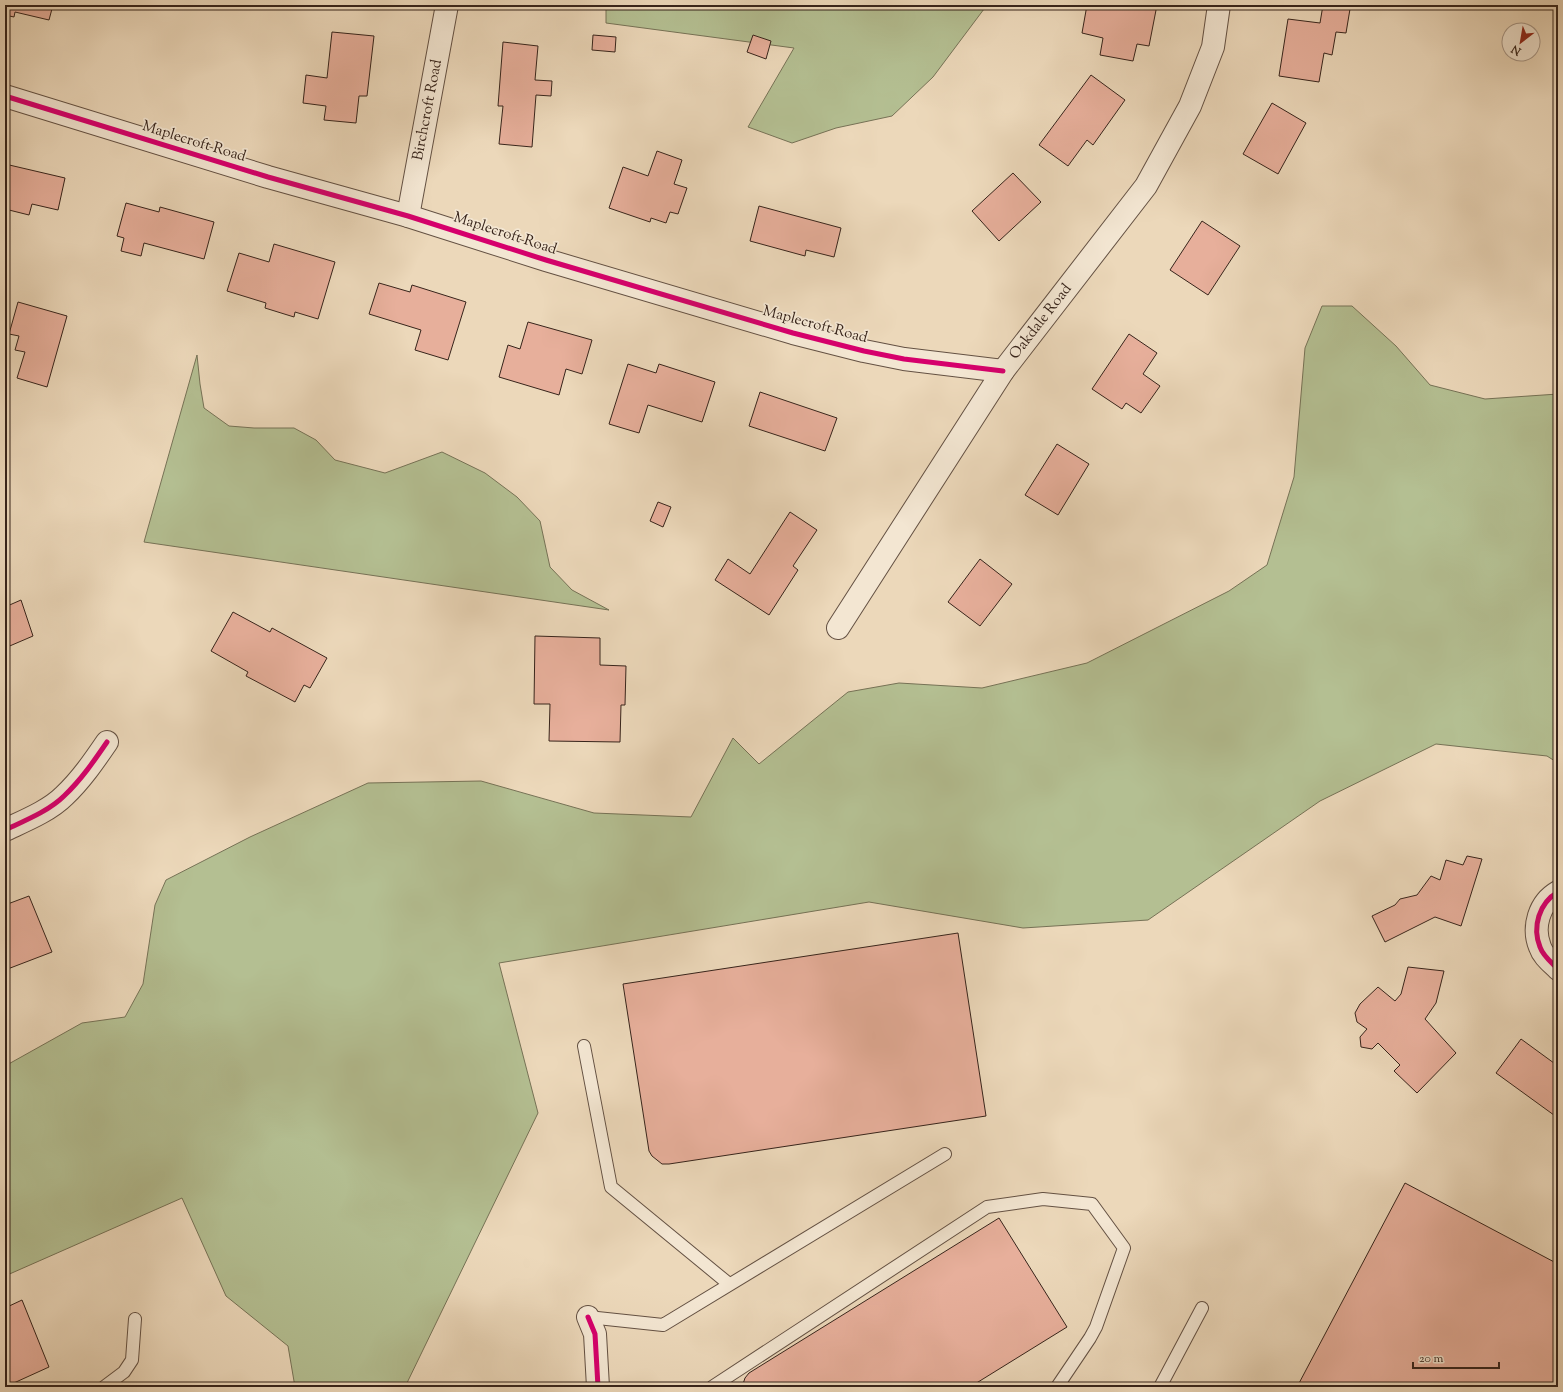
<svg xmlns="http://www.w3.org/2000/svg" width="1563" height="1392" viewBox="0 0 1563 1392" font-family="'Sorts Mill Goudy',serif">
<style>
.green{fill:#b4bf92;stroke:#767256}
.building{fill:#e7af9b;stroke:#37241b}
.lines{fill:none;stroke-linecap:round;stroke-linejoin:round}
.lane-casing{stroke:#645143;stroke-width:14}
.street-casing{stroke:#645143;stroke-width:24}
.lane{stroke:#f3e6d2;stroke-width:12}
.street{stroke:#f3e6d2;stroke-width:22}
.cycleway-casing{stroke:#f3e6d2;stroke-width:8}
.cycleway{stroke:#d6006c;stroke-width:5}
.labels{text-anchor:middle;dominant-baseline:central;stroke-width:3.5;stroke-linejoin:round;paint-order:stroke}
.street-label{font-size:15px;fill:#37241b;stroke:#f3e6d2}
</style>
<rect width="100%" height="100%" fill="#ecd8ba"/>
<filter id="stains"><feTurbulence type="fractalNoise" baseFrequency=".005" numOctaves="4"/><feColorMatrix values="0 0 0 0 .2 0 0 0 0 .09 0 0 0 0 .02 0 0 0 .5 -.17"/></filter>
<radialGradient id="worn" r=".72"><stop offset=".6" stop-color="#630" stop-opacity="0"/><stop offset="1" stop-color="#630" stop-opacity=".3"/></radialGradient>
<g class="green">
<path d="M 606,5 L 987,5 L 933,77 L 892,116 L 836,128 L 792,143 L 748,127 L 794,48 L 606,23 Z"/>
<path d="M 1322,306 L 1352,306 L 1396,346 L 1430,385 L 1485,399 L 1558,394 L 1558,763 L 1547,756 L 1436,744 L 1320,801 L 1148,920 L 1023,928 L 869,902 L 499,963 L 538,1113 L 405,1387 L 295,1387 L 288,1346 L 226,1296 L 182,1198 L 5,1276 L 5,1066 L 82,1023 L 125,1017 L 143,984 L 155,905 L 166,880 L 250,837 L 368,783 L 481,781 L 594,813 L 691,817 L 733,738 L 759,764 L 848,692 L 899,683 L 982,688 L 1087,663 L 1229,591 L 1267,565 L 1294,477 L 1305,348 Z"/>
<path d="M 197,355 L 200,384 L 204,408 L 229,426 L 254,428 L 294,428 L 316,440 L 335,460 L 385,473 L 442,452 L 485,473 L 517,497 L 540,521 L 550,567 L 572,590 L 609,610 L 144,542 Z"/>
</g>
<g class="building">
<path d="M 5,5 L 53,5 L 49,20 L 15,12 L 14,17 L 5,15 Z"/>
<path d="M 1087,5 L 1157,5 L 1149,46 L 1137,44 L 1133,61 L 1100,55 L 1103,38 L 1082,33 Z"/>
<path d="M 1323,5 L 1350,9 L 1346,33 L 1336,32 L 1332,55 L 1324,53 L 1319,82 L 1279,76 L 1288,19 L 1320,23 Z"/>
<path d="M 332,32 L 374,36 L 367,96 L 359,96 L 356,123 L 324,120 L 326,106 L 303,103 L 306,75 L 327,78 Z"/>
<path d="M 593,35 L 616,37 L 615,52 L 592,50 Z"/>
<path d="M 753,35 L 771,41 L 766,59 L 747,52 Z"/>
<path d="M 503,42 L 538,46 L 535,80 L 552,81 L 551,96 L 536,95 L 532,147 L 499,144 L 503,106 L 498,106 Z"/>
<path d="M 1091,75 L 1125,100 L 1093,145 L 1087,140 L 1068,166 L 1039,145 Z"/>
<path d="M 1272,103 L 1306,123 L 1278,174 L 1243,154 Z"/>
<path d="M 657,151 L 682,160 L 674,184 L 687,188 L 678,214 L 670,212 L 666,223 L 651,218 L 650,222 L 609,208 L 623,167 L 648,176 Z"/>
<path d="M 5,164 L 65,178 L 58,210 L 32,204 L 29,215 L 5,209 L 7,198 L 5,197 Z"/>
<path d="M 1013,173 L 1041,202 L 999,241 L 972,211 Z"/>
<path d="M 126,203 L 159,212 L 160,207 L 214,222 L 204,259 L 144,243 L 141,256 L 121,251 L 124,238 L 117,236 Z"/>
<path d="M 759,206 L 841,228 L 834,257 L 806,250 L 805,256 L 750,241 Z"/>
<path d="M 1202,221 L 1240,246 L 1208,295 L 1170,270 Z"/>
<path d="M 274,244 L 335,262 L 318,319 L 295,312 L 294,317 L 265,308 L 266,303 L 227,291 L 239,253 L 269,262 Z"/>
<path d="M 379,283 L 410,292 L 412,285 L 466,302 L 448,360 L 415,350 L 421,330 L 369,314 Z"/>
<path d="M 18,302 L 67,316 L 47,387 L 17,378 L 25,352 L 15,350 L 19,336 L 9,334 Z"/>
<path d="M 528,322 L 592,340 L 582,374 L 566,369 L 559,395 L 499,377 L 508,345 L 520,349 Z"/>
<path d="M 1129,334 L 1157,353 L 1143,374 L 1160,386 L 1141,413 L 1126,403 L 1122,409 L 1092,389 Z"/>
<path d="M 628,364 L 656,373 L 659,364 L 715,382 L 702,422 L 648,405 L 639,433 L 609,424 Z"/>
<path d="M 760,392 L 837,418 L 825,451 L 749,426 Z"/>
<path d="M 1057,444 L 1089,464 L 1058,515 L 1025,495 Z"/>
<path d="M 658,502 L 671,507 L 663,527 L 650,521 Z"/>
<path d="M 790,512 L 817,530 L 793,566 L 798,570 L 769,615 L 715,580 L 728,559 L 750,574 Z"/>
<path d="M 980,559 L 1012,584 L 980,626 L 948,602 Z"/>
<path d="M 21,600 L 33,636 L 5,648 L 5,607 Z"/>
<path d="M 233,612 L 270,632 L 272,628 L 327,658 L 310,688 L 304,685 L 295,702 L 246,676 L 248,672 L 211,651 Z"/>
<path d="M 535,636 L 600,638 L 600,665 L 626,666 L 625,705 L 621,705 L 620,742 L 549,741 L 550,704 L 534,704 Z"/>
<path d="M 1467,856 L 1482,859 L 1461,926 L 1435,917 L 1385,942 L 1372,916 L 1395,905 L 1400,899 L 1417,895 L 1431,876 L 1440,880 L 1446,860 L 1463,865 Z"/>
<path d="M 29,896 L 52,952 L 5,970 L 5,905 Z"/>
<path d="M 958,933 L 986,1116 L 669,1164 L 662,1164 L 652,1156 L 649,1151 L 623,984 Z"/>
<path d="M 1408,967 L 1444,971 L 1436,1003 L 1425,1019 L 1456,1053 L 1417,1093 L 1394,1071 L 1400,1065 L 1378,1043 L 1372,1049 L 1361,1047 L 1360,1037 L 1367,1029 L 1357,1022 L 1355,1013 L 1360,1004 L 1378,987 L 1395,1001 L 1401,994 Z"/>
<path d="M 1521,1039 L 1558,1066 L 1558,1118 L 1496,1073 Z"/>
<path d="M 1405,1183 L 1558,1264 L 1558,1387 L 1297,1387 Z"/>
<path d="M 999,1218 L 1067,1327 L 970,1387 L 742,1387 L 745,1378 L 749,1373 Z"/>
<path d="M 22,1300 L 49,1367 L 5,1387 L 5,1308 Z"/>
</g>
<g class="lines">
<defs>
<g id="lane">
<path d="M 584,1046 L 611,1187 L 729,1284"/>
<path d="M 588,1317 L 663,1325 L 945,1154"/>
<path d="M 104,1387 L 124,1372 L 132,1360 L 135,1319"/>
<path d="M 712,1387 L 987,1207 L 1043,1199 L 1092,1204 L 1124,1248 L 1096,1327 L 1090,1338 L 1057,1387"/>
<path d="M 1160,1387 L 1202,1308"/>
</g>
<g id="street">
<path d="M 5,96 L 268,177 L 408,216 L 546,260 L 793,333 L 864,351 L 904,359 L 1003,371"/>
<path d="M 408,216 L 447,5"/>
<path d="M 838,628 L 1003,371 L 1146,186 L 1190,106 L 1213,47 L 1219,5"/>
<path d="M 5,830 C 24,821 49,811 64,796 C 81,780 94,761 107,742"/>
<path d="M 1558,892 C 1539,903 1532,927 1540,947 C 1543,956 1551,962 1558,969"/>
<path d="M 588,1317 L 595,1334 L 598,1387"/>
</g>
</defs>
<use href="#lane" class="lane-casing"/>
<use href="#street" class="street-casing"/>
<use href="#lane" class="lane"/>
<use href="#street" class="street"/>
<defs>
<g id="cycleway">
<path d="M 5,96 L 268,177 L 408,216 L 546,260 L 793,333 L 864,351 L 904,359 L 1003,371"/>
<path d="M 5,830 C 24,821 49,811 64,796 C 81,780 94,761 107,742"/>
<path d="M 1558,892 C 1539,903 1532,927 1540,947 C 1543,956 1551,962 1558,969"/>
<path d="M 588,1317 L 595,1334 L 598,1387"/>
</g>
</defs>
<use href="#cycleway" class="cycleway-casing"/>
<use href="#cycleway" class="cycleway"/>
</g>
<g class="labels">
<g class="street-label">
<text transform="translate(428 110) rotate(-79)">Birchcroft Road</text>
<text transform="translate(194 142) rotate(17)">Maplecroft Road</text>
<text transform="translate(505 234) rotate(18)">Maplecroft Road</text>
<text transform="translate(1041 322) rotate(-52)">Oakdale Road</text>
<text transform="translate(815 325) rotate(15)">Maplecroft Road</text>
</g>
</g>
<rect width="1563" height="1392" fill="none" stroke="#ecd8ba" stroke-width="20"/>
<rect x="6" y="6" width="1551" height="1380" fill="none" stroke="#37241b" stroke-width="2"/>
<rect x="10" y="10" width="1543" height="1372" fill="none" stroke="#37241b"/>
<g transform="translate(1521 42) rotate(211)"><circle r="19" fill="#f3e6d2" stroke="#a89889"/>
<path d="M0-3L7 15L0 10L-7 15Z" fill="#8f2418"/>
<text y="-6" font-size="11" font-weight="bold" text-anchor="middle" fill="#37241b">N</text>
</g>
<path d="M1413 1362v6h86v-6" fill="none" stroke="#37241b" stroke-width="2"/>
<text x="1419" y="1362" font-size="12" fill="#37241b" stroke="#f3e6d2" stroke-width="3" paint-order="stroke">20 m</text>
<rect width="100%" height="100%" filter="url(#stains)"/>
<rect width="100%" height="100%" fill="url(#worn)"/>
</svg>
